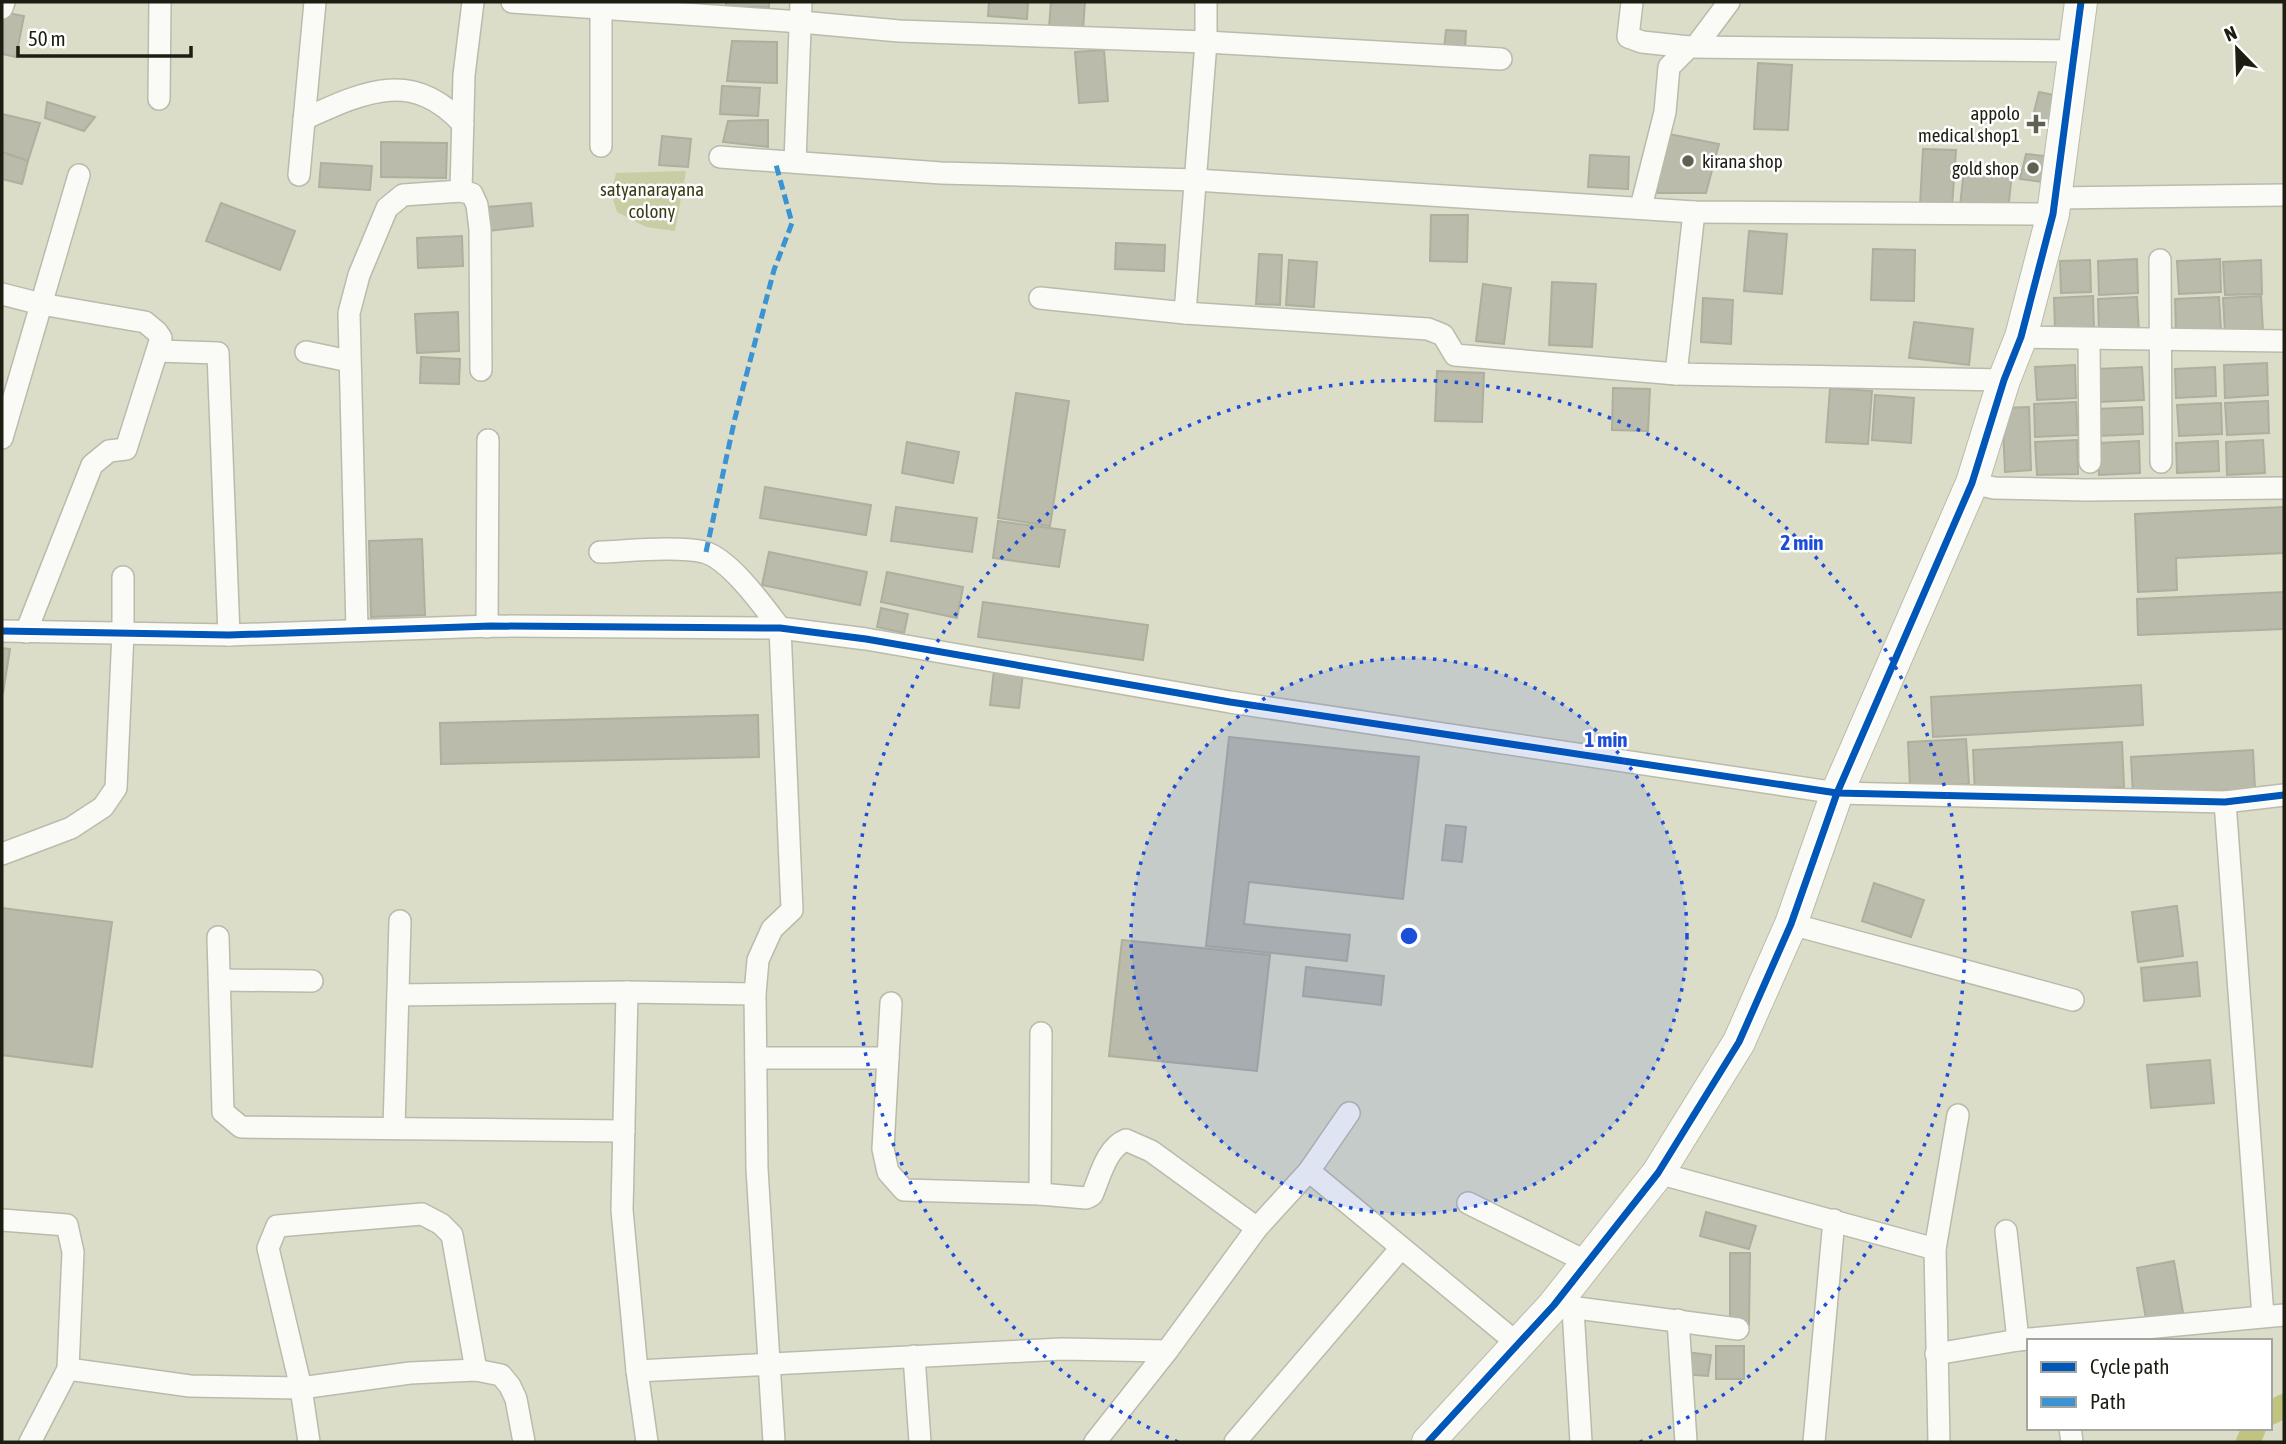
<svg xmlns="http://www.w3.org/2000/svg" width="2286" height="1444" viewBox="0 0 2286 1444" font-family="'Asap Condensed',sans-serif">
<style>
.green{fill:#c9cda3}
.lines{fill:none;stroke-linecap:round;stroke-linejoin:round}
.canal{stroke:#c0c47e;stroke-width:24}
.building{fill:#babbab;stroke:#aeaf9f;stroke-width:2}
.street-casing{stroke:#babbab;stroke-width:24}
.secondary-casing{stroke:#babbab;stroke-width:34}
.street{stroke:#fafaf7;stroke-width:21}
.secondary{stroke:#fafaf7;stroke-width:32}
.quiet{stroke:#3a94d3;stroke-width:5;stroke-dasharray:10 5;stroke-linecap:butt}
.cycleway-casing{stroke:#fff;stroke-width:11}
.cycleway{stroke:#0057b8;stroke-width:7}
.ring{fill:none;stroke:#1d4ed8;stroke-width:3.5;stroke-dasharray:3.5 7}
.poi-dot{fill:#606151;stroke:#fff;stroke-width:2.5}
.labels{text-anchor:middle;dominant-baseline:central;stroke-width:5;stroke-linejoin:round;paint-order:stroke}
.poi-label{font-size:19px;fill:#1d1e11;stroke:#fff;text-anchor:end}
.park-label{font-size:19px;fill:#3b3d16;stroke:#fff}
.centre{fill:#1d4ed8;stroke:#fff;stroke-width:3.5}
.ring-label{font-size:21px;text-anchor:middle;font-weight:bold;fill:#1d4ed8;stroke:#fff;stroke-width:5;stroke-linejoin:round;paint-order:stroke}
</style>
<rect width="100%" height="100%" fill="#dbddc8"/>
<path class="green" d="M 686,171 L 675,231 L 646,227 L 617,212 L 611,193 L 616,173 Z"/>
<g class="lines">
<g class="canal">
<path d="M 2270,1413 L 2284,1406"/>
<path d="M 2248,1442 L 2254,1428"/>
</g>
</g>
<g class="building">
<rect x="726" y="2" width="43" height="5"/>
<path d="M 989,2 L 1028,2 L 1027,19 L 988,16 Z"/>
<path d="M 1051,2 L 1085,2 L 1083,29 L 1049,27 Z"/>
<path d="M 2,12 L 24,16 L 16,57 L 2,54 Z"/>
<path d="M 1446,30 L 1466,31 L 1465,50 L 1444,49 Z"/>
<path d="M 732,41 L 777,42 L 777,83 L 727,81 Z"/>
<path d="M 1104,50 L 1108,101 L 1079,103 L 1075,52 Z"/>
<path d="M 1758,63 L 1792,65 L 1788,130 L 1754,129 Z"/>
<path d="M 722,86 L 760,88 L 758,116 L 720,114 Z"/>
<path d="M 2039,92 L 2059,96 L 2056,125 L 2031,124 Z"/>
<path d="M 47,102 L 95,117 L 84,131 L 45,118 Z"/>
<path d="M 2,114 L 40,123 L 28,161 L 2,152 Z"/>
<path d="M 768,120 L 768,147 L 723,142 L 728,121 Z"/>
<path d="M 1669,134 L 1719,144 L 1706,193 L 1657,193 L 1659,171 Z"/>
<path d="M 662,136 L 691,139 L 688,167 L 659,165 Z"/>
<path d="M 381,142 L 447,143 L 446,178 L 381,177 Z"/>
<path d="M 1923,149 L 1956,150 L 1952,207 L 1920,205 Z"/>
<path d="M 2,152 L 28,161 L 22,184 L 2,179 Z"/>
<path d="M 2026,154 L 2045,156 L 2043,182 L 2020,179 Z"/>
<path d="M 1590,155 L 1629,157 L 1628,189 L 1588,187 Z"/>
<path d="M 321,163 L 372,166 L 370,190 L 319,187 Z"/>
<path d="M 1964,169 L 2012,173 L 2008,211 L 1960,206 Z"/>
<path d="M 221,203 L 295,231 L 280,270 L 206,241 Z"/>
<path d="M 531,203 L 533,226 L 489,231 L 487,207 Z"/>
<path d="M 1431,215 L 1468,215 L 1467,262 L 1430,261 Z"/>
<path d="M 1749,231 L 1787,234 L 1782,294 L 1744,291 Z"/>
<path d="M 462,236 L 463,266 L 418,268 L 417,238 Z"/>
<path d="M 1116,243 L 1165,245 L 1164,271 L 1115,269 Z"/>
<path d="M 1873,249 L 1915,250 L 1914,301 L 1871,300 Z"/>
<path d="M 1259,254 L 1282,255 L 1280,305 L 1256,304 Z"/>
<path d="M 2137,259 L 2138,293 L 2099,295 L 2098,261 Z"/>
<path d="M 2220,259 L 2221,292 L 2179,294 L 2177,261 Z"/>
<path d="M 1289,260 L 1317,262 L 1314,307 L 1286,305 Z"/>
<path d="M 2090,260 L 2091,292 L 2061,293 L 2060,261 Z"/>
<path d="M 2261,260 L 2262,294 L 2225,295 L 2223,262 Z"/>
<path d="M 1552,282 L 1596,284 L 1592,347 L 1549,345 Z"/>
<path d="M 1483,284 L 1511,288 L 1504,344 L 1476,341 Z"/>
<path d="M 2093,296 L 2094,330 L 2055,332 L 2054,298 Z"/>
<path d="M 2261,296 L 2263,331 L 2225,333 L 2223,298 Z"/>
<path d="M 2137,297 L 2139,332 L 2099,333 L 2098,299 Z"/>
<path d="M 2219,297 L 2221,330 L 2176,332 L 2175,299 Z"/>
<path d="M 1703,298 L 1733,300 L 1731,344 L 1701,342 Z"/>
<path d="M 458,312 L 459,351 L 417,353 L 415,314 Z"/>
<path d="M 1914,322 L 1973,329 L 1969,365 L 1909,358 Z"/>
<path d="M 421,357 L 460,359 L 459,384 L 420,383 Z"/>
<path d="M 2267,363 L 2268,395 L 2225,398 L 2224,365 Z"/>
<path d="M 2075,365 L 2076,398 L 2037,400 L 2035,367 Z"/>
<path d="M 2142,367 L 2144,400 L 2099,402 L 2097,369 Z"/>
<path d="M 2215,367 L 2216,396 L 2176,398 L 2175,369 Z"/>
<path d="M 1437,371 L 1484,373 L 1482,422 L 1435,421 Z"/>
<path d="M 1613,388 L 1650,389 L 1648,431 L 1612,430 Z"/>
<path d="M 1830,388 L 1872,391 L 1868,444 L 1826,442 Z"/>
<path d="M 1016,393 L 1069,401 L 1050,526 L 998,518 Z"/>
<path d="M 1875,395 L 1914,398 L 1911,443 L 1872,440 Z"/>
<path d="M 2268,401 L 2269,433 L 2227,435 L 2225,403 Z"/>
<path d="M 2076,402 L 2078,435 L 2035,437 L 2034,404 Z"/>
<path d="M 2221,403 L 2222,434 L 2179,436 L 2177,405 Z"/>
<path d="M 2029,407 L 2031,470 L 2005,472 L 2002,408 Z"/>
<path d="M 2142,407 L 2143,434 L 2098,436 L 2097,409 Z"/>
<path d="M 2077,440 L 2078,474 L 2037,475 L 2035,442 Z"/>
<path d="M 2263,440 L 2265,473 L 2227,475 L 2226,442 Z"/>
<path d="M 2139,441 L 2140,473 L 2099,475 L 2098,443 Z"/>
<path d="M 2218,441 L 2219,471 L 2177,473 L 2176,443 Z"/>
<path d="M 907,442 L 959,452 L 953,483 L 902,473 Z"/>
<path d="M 765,487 L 871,505 L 866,535 L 760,518 Z"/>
<path d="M 896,507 L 977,518 L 972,552 L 891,541 Z"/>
<path d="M 2284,507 L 2284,553 L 2176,558 L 2177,590 L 2138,592 L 2135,514 Z"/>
<path d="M 998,521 L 1065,530 L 1059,567 L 993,558 Z"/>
<path d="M 422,539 L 425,615 L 371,617 L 369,541 Z"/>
<path d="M 769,552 L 867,572 L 860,605 L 762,585 Z"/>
<path d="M 887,572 L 963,587 L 957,618 L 881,602 Z"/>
<path d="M 2284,592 L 2284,629 L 2138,635 L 2137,599 Z"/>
<path d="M 983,602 L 1148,625 L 1143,660 L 978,637 Z"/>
<path d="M 881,608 L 908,614 L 904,633 L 877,627 Z"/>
<path d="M 2,648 L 10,649 L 3,693 L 2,693 Z"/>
<path d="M 994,670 L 1023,673 L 1019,708 L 990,705 Z"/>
<path d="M 2141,685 L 2143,725 L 1933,737 L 1931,697 Z"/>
<path d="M 758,715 L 759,757 L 441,764 L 440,723 Z"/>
<path d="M 1229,737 L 1419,757 L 1403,899 L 1249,882 L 1244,924 L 1350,935 L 1347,961 L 1206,946 Z"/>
<path d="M 1966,739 L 1969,784 L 1910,787 L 1908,742 Z"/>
<path d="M 2122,742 L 2124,787 L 1975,795 L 1973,750 Z"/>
<path d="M 2253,750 L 2255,789 L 2133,795 L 2131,757 Z"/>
<path d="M 1446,825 L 1466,827 L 1462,862 L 1442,860 Z"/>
<path d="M 1874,883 L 1924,900 L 1911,937 L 1862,921 Z"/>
<path d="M 2177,906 L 2183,956 L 2138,962 L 2132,912 Z"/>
<path d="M 2,908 L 112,922 L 92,1067 L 2,1055 Z"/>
<path d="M 1122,940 L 1270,955 L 1257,1071 L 1109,1056 Z"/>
<path d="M 2197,962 L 2200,996 L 2144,1001 L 2141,968 Z"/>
<path d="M 1306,967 L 1384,976 L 1381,1005 L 1303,996 Z"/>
<path d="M 2210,1060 L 2214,1103 L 2151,1108 L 2147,1065 Z"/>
<path d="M 1706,1212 L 1756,1226 L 1749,1249 L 1700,1236 Z"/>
<path d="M 1730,1253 L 1750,1253 L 1749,1325 L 1730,1325 Z"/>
<path d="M 2174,1261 L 2183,1313 L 2146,1319 L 2137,1268 Z"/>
<rect x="1716" y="1346" width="28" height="33"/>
<path d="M 1686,1352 L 1711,1355 L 1708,1376 L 1683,1374 Z"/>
</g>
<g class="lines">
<defs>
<g id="street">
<path d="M 512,2 L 801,22 L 899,31 L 1206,42 L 1501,59"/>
<path d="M 1632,2 L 1628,37 L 1642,42 L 1689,47 L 2074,51"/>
<path d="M 2,8 L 4,2"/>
<path d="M 1696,46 L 1729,2"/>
<path d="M 159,99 L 160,2"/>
<path d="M 304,119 C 364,92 412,68 463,124"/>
<path d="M 601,146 L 601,2"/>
<path d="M 720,157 L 941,173 L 1196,180 L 1694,212 L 2053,214"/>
<path d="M 795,162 L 801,2"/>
<path d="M 299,175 L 315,2"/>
<path d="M 461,191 L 464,75 L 473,2"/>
<path d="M 2055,198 L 2284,195"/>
<path d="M 1641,207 L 1665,112 L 1669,67 L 1689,47"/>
<path d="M 1694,212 L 1676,374 L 2004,380"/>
<path d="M 2160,260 L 2161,462"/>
<path d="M 2,294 L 41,304 L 145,322 L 157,332 L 161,338 L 126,449 L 109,451 L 92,465 L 26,632"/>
<path d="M 1040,298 L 1185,313 L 1428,329 L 1443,335 L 1455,355 L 1676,374"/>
<path d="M 1185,313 L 1206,42 L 1206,2"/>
<path d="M 2021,337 L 2284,341"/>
<path d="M 2089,339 L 2090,462"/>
<path d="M 158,351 L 218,353 L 229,635"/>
<path d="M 306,352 L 349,361"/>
<path d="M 2,438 L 79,175"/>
<path d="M 1972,483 L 1994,488 L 2086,490 L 2284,488"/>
<path d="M 600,552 C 628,551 677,546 704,552 C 730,559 764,607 780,628 L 792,910 L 772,929 L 758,960 L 755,994 L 757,1169 L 774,1442"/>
<path d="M 487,627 L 488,440"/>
<path d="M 357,629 L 349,313 L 359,275 L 387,208 L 403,195 L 461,191 L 472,194 L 477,205 L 480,229 L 481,370"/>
<path d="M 2,631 L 229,635 L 491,626 L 780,628 L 866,639 L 1230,702 L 1837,793 L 2225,802 L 2284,795"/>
<path d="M 2225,802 L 2263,1316"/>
<path d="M 2,854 L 71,828 L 103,807 L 116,788 L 123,633 L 123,577"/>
<path d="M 1791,924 L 2073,1000"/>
<path d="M 218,937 L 223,1112 L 241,1127 L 624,1131"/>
<path d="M 220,980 L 312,981"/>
<path d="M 627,992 L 622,1210 L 637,1371 L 647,1442"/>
<path d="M 398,995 L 627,992 L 755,994"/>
<path d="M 891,1003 L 883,1149 L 888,1172 L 904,1190 L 1040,1194 L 1086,1198 L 1092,1195 C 1100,1177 1106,1148 1126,1140 L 1151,1151 L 1257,1228"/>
<path d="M 756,1058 L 888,1058"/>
<path d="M 394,1128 L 400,921"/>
<path d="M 1309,1171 L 1518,1344"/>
<path d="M 1658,1173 L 1935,1249"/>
<path d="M 1040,1194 L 1041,1033"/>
<path d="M 1468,1203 L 1587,1262"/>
<path d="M 2,1220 L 67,1225 L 73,1252 L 68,1369 L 30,1442"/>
<path d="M 2006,1231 L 2018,1340"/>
<path d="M 1554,1305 L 1738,1329"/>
<path d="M 1573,1309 L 1581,1442"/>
<path d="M 1678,1320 L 1686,1442"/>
<path d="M 1936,1354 L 2018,1340 L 2284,1315"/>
<path d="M 914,1356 L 920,1442"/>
<path d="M 68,1369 L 190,1386 L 301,1388 L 410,1373 L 476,1370 L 501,1375 L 510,1386 L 516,1399 L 524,1442"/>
<path d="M 637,1371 L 1062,1349 L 1167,1351"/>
<path d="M 2070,1428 L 2072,1442"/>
<path d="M 309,1442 L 301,1388 L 268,1248 L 277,1226 L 422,1214 L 441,1224 L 452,1235 L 476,1370"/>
<path d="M 1095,1442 L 1167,1351 L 1257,1228 L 1309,1171 L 1349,1113"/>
<path d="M 1235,1442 L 1401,1248"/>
<path d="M 1814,1442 L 1834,1220"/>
<path d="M 1939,1442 L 1935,1249 L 1958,1115"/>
</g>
<path id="secondary" d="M 1428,1442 L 1554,1305 L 1658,1173 L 1739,1042 L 1791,924 L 1837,793 L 1972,483 L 2004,380 L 2021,337 L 2053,214 L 2081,2"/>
</defs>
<use href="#street" class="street-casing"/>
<use href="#secondary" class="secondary-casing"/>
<use href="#street" class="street"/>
<use href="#secondary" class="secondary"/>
<path class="quiet" d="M 706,552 L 735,418 L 774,270 L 792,223 L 775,161"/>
<defs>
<g id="cycleway">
<path d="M 2,631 L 229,635 L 491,626 L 780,628 L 866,639 L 1230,702 L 1837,793 L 2225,802 L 2284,795"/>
<path d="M 1428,1442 L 1554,1305 L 1658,1173 L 1739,1042 L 1791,924 L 1837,793 L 1972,483 L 2004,380 L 2021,337 L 2053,214 L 2081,2"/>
</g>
</defs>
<use href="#cycleway" class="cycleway-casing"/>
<use href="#cycleway" class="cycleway"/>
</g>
<circle cx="1409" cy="936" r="278" fill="#1d4ed8" fill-opacity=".12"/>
<g class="ring">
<circle cx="1409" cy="936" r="278"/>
<path d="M1178 1442A556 556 0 1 1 1640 1442"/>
</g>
<g class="poi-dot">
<path d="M2032.5 113.5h7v7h7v7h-7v7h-7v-7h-7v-7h7z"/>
<circle cx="1688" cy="161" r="7"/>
<circle cx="2033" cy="168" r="7"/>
</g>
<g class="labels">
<g class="poi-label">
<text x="2020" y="113">appolo<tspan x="2020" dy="22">medical shop1</tspan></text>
<text x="1702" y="161" text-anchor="start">kirana shop</text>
<text x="2019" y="168">gold shop</text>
</g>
<g class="park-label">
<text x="652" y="189">satyanarayana<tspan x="652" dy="22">colony</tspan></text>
</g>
</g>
<circle cx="1409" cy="936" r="10" class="centre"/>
<g class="ring-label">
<text x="1802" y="550">2 min</text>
<text x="1606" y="747">1 min</text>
</g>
<rect width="2286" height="1444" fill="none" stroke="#1d1e11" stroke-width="7"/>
<rect x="2027" y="1339" width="245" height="91" fill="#ffffff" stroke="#a5a5a0" stroke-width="2"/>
<rect x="2041" y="1362" width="35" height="10" fill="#0057b8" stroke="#a5a5a0" stroke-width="2"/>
<text x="2090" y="1374" font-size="21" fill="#1d1e11">Cycle path</text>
<rect x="2041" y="1397" width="35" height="10" fill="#3a94d3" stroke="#a5a5a0" stroke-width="2"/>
<text x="2090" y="1409" font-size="21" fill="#1d1e11">Path</text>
<g transform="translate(2237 49) rotate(337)" stroke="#ffffff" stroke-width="5" paint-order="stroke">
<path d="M0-5L12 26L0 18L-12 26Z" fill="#1d1e11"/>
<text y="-10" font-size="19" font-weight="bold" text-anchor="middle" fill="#1d1e11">N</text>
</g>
<path d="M18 46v10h173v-10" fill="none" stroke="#1d1e11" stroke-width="3.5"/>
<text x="28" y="46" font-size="21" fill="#1d1e11" stroke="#ffffff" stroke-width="5" paint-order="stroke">50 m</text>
</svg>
